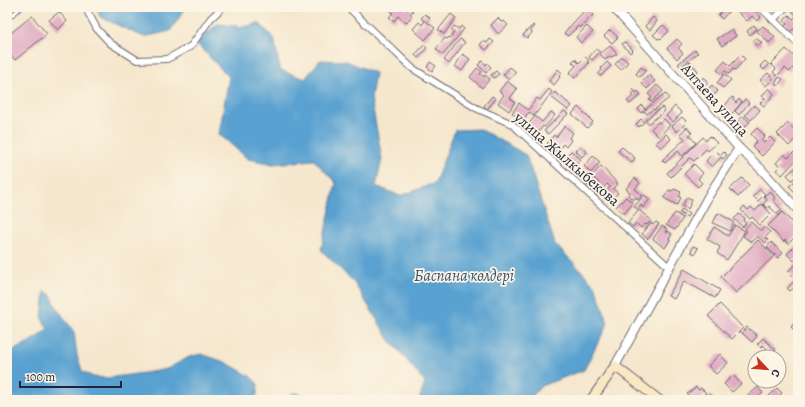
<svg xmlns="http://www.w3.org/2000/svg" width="805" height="407" viewBox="0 0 805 407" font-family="Alegreya,serif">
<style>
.water{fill:#59a1d0;stroke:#3e6286}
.building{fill:#e0abc2}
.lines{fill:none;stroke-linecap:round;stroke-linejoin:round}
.service-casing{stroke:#6c676e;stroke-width:5}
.minor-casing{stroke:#6c676e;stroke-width:8}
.tertiary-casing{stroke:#6c676e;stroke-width:10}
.secondary-casing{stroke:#6c676e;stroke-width:11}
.service{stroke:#fff;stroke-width:3}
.minor{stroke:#fff;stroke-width:6}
.tertiary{stroke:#fff;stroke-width:8}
.secondary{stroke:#fae7c3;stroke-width:9}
.labels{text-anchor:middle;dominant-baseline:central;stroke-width:3.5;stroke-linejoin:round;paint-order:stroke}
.street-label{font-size:15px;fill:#22223b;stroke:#fcf5e5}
.water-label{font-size:16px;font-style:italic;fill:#385577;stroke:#fcf5e5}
</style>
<rect width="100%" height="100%" fill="#fcf5e5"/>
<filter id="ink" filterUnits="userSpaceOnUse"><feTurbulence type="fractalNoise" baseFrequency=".025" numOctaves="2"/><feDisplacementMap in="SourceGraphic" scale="8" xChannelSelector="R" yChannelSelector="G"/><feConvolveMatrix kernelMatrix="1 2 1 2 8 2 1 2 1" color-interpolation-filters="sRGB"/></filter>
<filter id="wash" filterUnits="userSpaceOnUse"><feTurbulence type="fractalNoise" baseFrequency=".012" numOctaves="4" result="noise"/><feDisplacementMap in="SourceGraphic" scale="16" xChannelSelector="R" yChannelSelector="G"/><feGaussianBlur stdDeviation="0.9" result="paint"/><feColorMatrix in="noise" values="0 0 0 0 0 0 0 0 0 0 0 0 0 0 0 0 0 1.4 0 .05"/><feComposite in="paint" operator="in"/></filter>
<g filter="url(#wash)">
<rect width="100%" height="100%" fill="#f5e7cd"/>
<g class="water">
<path d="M 96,7 L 186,7 L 186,8 L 170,31 L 144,37 L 100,17 Z"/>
<path d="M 259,23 L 274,38 L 280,70 L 305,79 L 320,60 L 346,61 L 375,73 L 371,98 L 382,159 L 376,186 L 400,196 L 435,183 L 455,130 L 480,129 L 526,155 L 555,244 L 595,285 L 608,323 L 584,370 L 541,386 L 529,400 L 419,400 L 425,382 L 389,339 L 353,281 L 321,250 L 336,183 L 314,160 L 273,164 L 248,159 L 219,134 L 229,77 L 196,43 L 217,24 L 243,27 Z"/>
<path d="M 45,291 L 51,295 L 57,308 L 74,332 L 77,355 L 82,371 L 93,377 L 107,378 L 151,372 L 167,369 L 189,357 L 201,354 L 225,362 L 250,376 L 258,384 L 257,394 L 255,400 L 7,400 L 7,354 C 21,346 36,339 48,329 L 42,318 Z"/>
<path d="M 294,392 L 317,400 L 285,400 Z"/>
</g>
<g id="blocks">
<g class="building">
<path d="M 392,7 L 403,7 L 406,10 L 409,7 L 413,11 L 410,14 L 412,16 L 406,23 L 398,16 L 394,21 L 389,17 L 393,13 L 390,10 Z"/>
<path d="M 726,7 L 746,7 L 745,8 L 746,9 L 748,7 L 751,7 L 761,17 L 757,21 L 752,16 L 747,21 L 733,7 L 722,19 L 718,15 Z"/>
<path d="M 793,7 L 798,7 L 798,12 L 796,15 L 790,9 Z"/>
<path d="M 586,9 L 593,15 L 580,28 L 578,26 L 568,36 L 564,33 Z"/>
<path d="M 59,12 L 67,21 L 58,30 L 49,20 Z"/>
<path d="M 425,14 L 430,18 L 427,22 L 435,28 L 425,40 L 413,29 L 419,22 L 422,25 L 425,21 L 421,18 Z"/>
<path d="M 451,14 L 456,18 L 444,34 L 438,30 Z"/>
<path d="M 798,14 L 798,33 L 793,29 L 790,32 L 784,27 L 787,24 L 784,21 L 789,15 L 793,19 Z"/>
<path d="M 32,16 L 47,34 L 15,60 L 7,51 L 7,36 Z"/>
<path d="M 653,17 L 657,21 L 650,30 L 645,26 Z"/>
<path d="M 498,18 L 502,23 L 504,21 L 508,25 L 498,34 L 491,25 Z"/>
<path d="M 533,25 L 535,26 L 531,31 L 532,33 L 527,38 L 523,35 Z"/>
<path d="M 663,25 L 669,31 L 661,39 L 660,38 L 658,39 L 653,35 Z"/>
<path d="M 754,25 L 757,29 L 750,35 L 747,31 Z"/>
<path d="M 454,26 L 459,29 L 461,26 L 464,29 L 443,55 L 436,49 L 445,38 L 447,39 L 449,37 L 450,38 L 454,32 L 451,30 Z"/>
<path d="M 587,26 L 593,32 L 581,43 L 576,37 Z"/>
<path d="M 763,26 L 775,37 L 769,43 L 757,31 Z"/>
<path d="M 732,29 L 736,36 L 722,46 L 717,39 Z"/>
<path d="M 610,30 L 618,37 L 612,43 L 604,36 Z"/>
<path d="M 756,38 L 762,43 L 758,47 L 753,42 Z"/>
<path d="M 460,39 L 465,42 L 449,64 L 444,60 Z"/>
<path d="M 490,39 L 494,42 L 486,50 L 480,45 L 484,40 L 487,43 Z"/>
<path d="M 677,39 L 682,44 L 678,48 L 683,53 L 677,59 L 667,48 Z"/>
<path d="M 625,42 L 633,50 L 630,53 L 622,44 Z"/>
<path d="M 424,45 L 427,48 L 418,58 L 415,55 Z"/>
<path d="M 610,46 L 617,54 L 612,57 L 611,56 L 605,60 L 600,54 Z"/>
<path d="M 596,49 L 600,52 L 592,60 L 589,57 Z"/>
<path d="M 786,49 L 798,60 L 794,64 L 795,66 L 789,72 L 785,68 L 777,76 L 773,72 L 776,69 L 771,64 Z"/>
<path d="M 695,50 L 698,53 L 681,67 L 678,64 Z"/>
<path d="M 463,54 L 470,59 L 462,71 L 455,66 Z"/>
<path d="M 741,55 L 745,59 L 735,70 L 733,69 L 729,74 L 725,71 L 722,74 L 717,70 L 725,61 L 730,66 Z"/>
<path d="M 585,57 L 589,60 L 587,62 L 589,63 L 575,78 L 569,73 L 576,66 L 572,62 L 575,59 L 579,63 Z"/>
<path d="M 622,57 L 628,62 L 621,70 L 615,64 Z"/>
<path d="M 482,61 L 486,65 L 487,63 L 491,67 L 486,73 L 478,65 Z"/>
<path d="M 765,61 L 769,65 L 764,70 L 760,66 Z"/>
<path d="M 430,62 L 436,66 L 432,71 L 427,67 Z"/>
<path d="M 607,62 L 611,66 L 601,76 L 598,74 L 602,70 L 601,68 Z"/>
<path d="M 690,62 L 698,71 L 691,77 L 683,68 Z"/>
<path d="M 510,67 L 516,72 L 509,80 L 503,75 Z"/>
<path d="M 641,67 L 646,70 L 640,77 L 636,74 Z"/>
<path d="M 477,68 L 482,72 L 480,74 L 484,77 L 485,75 L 490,79 L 482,88 L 470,77 Z"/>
<path d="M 558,69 L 562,73 L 559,76 L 560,77 L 554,85 L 549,81 Z"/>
<path d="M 496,71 L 499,74 L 494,78 L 491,75 Z"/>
<path d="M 768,73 L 773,79 L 766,86 L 760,80 Z"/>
<path d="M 724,74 L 731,80 L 723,88 L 717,83 Z"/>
<path d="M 649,75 L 655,81 L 647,89 L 641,83 Z"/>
<path d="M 704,77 L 709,82 L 701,89 L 696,84 Z"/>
<path d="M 779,77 L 783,79 L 778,86 L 775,84 Z"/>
<path d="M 507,81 L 517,89 L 510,98 L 515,102 L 509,111 L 498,103 L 504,95 L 499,91 Z"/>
<path d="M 657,85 L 663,91 L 651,102 L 649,100 L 652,98 L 648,94 Z"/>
<path d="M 712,85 L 718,91 L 711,98 L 705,92 Z"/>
<path d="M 769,88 L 774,94 L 764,106 L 760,103 L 765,98 L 762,96 Z"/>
<path d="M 549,89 L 552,92 L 534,116 L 529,112 L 522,121 L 512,113 L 519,103 L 528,110 L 537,98 L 540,100 Z"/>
<path d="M 633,89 L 636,93 L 638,91 L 641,95 L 630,104 L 627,101 L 634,95 L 631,91 Z"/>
<path d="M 555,92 L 572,106 L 568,110 L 551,97 Z"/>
<path d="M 665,93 L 669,98 L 654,110 L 653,109 L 647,114 L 644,111 L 641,113 L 638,109 L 642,105 L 645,110 Z"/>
<path d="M 492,96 L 496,99 L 487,109 L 484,106 Z"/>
<path d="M 732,97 L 734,98 L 733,100 L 736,103 L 739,99 L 742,102 L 730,116 L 722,109 Z"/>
<path d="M 745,99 L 749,103 L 739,115 L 735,111 Z"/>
<path d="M 755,105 L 760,110 L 751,120 L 745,115 L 753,106 L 754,107 Z"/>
<path d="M 675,106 L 682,113 L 673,122 L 666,116 Z"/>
<path d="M 578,107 L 593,122 L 587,128 L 572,114 Z"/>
<path d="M 662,107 L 665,111 L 648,124 L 645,120 Z"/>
<path d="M 564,111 L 568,114 L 548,134 L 544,131 Z"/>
<path d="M 551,112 L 555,115 L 545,127 L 543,126 L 537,134 L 527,126 L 535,116 L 542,122 Z"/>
<path d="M 743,116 L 750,122 L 739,132 L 733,126 Z"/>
<path d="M 682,117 L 687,122 L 677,132 L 672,126 Z"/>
<path d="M 641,119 L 644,122 L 639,127 L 636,124 Z"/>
<path d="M 664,119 L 670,125 L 659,137 L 651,129 L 658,122 L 660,123 Z"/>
<path d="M 788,123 L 796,131 L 798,129 L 798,136 L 789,146 L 777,134 Z"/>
<path d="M 565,126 L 573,133 L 569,138 L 571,140 L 566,147 L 563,144 L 557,152 L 547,144 L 554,135 L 556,137 Z"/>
<path d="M 687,127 L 692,133 L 689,135 L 696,143 L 682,156 L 678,151 L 665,163 L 662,160 L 685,139 L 680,134 Z"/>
<path d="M 757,128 L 765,136 L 761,140 L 764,143 L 770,137 L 775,142 L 762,156 L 752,146 L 757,141 L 751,134 Z"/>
<path d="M 666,134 L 671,139 L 661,148 L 656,143 Z"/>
<path d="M 710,136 L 717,143 L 708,151 L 706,149 L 694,161 L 690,158 L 671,177 L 667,173 L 703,137 L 706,141 Z"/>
<path d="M 580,146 L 587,152 L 582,157 L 576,151 Z"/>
<path d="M 622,147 L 635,158 L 632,163 L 618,151 Z"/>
<path d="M 571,151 L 581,159 L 573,168 L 566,162 L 571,157 L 567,155 Z"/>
<path d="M 717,152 L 721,155 L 724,152 L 727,155 L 723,159 L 721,157 L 712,167 L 706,161 L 711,155 L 713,156 Z"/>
<path d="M 794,152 L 798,156 L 798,158 L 782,175 L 776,170 L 780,166 L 776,163 L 784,154 L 788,158 Z"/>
<path d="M 593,156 L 600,162 L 591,173 L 584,166 Z"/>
<path d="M 694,164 L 703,173 L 698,179 L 702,183 L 698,187 L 684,174 Z"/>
<path d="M 798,165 L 798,174 L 792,180 L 787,175 Z"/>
<path d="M 601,166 L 618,184 L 613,189 L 618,193 L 611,200 L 604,194 L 610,187 L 607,184 L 597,195 L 592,191 L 599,183 L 592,176 Z"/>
<path d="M 587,178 L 593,184 L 590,188 L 584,182 Z"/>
<path d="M 635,178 L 640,183 L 635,189 L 642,195 L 638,200 L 636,197 L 633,200 L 628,195 L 630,192 L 626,189 Z"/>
<path d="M 742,178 L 749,185 L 738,197 L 730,189 Z"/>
<path d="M 798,179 L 798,195 L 789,186 Z"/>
<path d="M 674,189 L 681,192 L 679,197 L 681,198 L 677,205 L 664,198 L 669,190 L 672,191 Z"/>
<path d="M 760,189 L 765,194 L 758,201 L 753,196 Z"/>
<path d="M 770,191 L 775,198 L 773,200 L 782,210 L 777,214 L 769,206 L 767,208 L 763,204 L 767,200 L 764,196 Z"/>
<path d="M 644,195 L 650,199 L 643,208 L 641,205 L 638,209 L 634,207 Z"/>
<path d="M 626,197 L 633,203 L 624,214 L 616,207 Z"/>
<path d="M 687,197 L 692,200 L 688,209 L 682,206 Z"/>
<path d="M 762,204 L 771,214 L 760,225 L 752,217 L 750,219 L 741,210 L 744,206 L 748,210 L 751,207 L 755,211 Z"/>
<path d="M 682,209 L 689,214 L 687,217 L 680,213 Z"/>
<path d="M 639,210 L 651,220 L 647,225 L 645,224 L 641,228 L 636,223 L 633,227 L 628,223 Z"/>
<path d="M 782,212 L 798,228 L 798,234 L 788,244 L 785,240 L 784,242 L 768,226 Z"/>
<path d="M 675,213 L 683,218 L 675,230 L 666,225 Z"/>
<path d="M 718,213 L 734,222 L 730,231 L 713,223 Z"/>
<path d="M 739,214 L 745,218 L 743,221 L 746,223 L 743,227 L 734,219 Z"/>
<path d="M 656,222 L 659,224 L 648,239 L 642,234 L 651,223 L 653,225 Z"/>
<path d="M 751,222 L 761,231 L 764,227 L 770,232 L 765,238 L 768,240 L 765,243 L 757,236 L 751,242 L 743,236 L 747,231 L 745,229 Z"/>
<path d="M 735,225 L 745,231 L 727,260 L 717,253 L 720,247 L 707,239 L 714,227 L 728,236 Z"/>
<path d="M 662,226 L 667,229 L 665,232 L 667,233 L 668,231 L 672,234 L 669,239 L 670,240 L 665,248 L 653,239 Z"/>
<path d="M 758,240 L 774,256 L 736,293 L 721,277 Z"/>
<path d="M 771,242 L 783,253 L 778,258 L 767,247 Z"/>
<path d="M 798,243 L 798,257 L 794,261 L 787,254 Z"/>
<path d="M 693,246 L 698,248 L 695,254 L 691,252 Z"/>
<path d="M 798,262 L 798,275 L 795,278 L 788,271 Z"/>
<path d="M 684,269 L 720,290 L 715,298 L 684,281 L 674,299 L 668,296 Z"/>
<path d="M 798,278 L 798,284 L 790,291 L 787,288 Z"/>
<path d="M 720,304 L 743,328 L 732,339 L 708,316 Z"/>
<path d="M 798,320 L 798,332 L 797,333 L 791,327 Z"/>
<path d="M 747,327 L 757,336 L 752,342 L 742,333 Z"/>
<path d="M 763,338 L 776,350 L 772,354 L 763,345 L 761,347 L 757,344 Z"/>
<path d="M 720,354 L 728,363 L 716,374 L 708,366 Z"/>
<path d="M 733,375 L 741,384 L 732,392 L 724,384 Z"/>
<path d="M 696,387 L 699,390 L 701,388 L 706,393 L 700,400 L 693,400 L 687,394 Z"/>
<path d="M 758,387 L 763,393 L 756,399 L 757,400 L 743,400 Z"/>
<path d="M 777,388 L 782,393 L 775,400 L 765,400 Z"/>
<path d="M 710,394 L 716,400 L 704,400 Z"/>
</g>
</g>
</g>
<g filter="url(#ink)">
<use href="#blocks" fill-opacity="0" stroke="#6c676e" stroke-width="1"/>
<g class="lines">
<defs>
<path id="service" d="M 7,19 L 22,7"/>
<g id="minor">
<path d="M 85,7 L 97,29 L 110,43 L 137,60 L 167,59 L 191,46 L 211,18 L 223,7"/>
<path d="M 348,7 L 412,68 L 476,108 L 512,124 L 669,267"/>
<path d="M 760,7 L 798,44"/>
<path d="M 773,20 L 786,7"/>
</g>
<g id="tertiary">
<path d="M 613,7 L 739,148 L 761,169 L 798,210"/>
<path d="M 615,366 L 709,195 L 739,148"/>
</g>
<path id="secondary" d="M 591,400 L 615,366 L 659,400"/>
</defs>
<use href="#service" class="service-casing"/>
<use href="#minor" class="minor-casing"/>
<use href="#tertiary" class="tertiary-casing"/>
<use href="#secondary" class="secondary-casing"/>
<use href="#service" class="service"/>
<use href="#minor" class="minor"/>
<use href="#tertiary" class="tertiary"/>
<use href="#secondary" class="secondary"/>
</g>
</g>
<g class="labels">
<g class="street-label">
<text transform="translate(715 100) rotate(48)">Алтаева улица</text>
<text transform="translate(567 159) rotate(41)">улица Жылкыбекова</text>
</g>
<g class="water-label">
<text x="464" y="276">Баспана көлдері</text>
</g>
</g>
<rect width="805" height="407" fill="none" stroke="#fcf5e5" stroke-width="24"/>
<g transform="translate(767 369) rotate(116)"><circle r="19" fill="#fcf5e5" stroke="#a5a1a1"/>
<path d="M0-3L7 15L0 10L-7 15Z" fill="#c8321e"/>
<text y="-6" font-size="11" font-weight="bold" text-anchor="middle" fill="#22223b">С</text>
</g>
<path d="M20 381v6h101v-6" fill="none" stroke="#22223b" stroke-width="2"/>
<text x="26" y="381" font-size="12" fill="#22223b" stroke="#fcf5e5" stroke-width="3" paint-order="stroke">100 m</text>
</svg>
